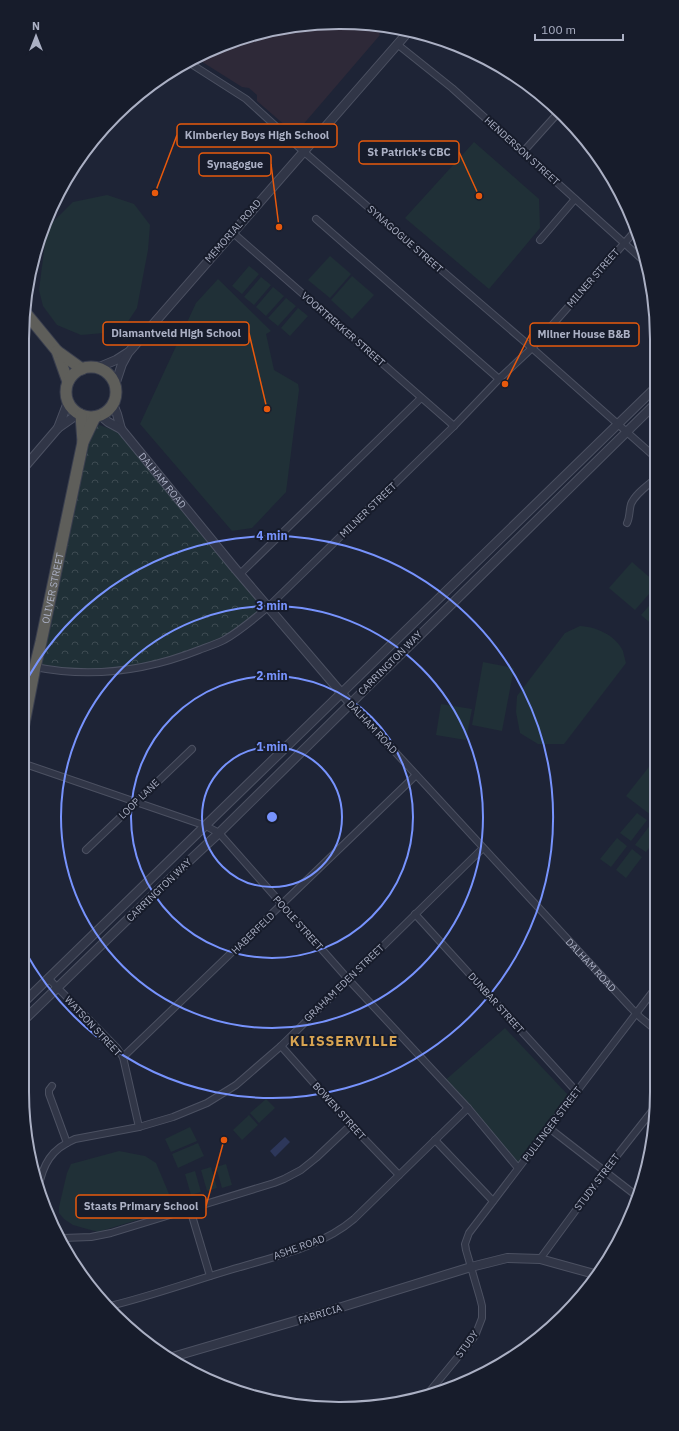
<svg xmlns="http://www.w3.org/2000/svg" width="679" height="1431" viewBox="0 0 679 1431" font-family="'IBM Plex Sans',sans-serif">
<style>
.medical{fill:#2e2938}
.grass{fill:#203037}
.forest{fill:url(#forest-crowns)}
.water{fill:#2d375a}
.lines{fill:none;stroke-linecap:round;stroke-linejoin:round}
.minor-casing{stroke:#4c5162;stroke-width:8}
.tertiary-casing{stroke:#4c5162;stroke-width:10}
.trunk-casing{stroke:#393e4e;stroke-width:13}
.minor{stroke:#313647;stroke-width:6}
.tertiary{stroke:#313647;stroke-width:8}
.trunk{stroke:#5e5e5a;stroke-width:11}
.ring{fill:none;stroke:#7793fd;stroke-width:2}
.labels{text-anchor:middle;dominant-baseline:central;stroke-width:4;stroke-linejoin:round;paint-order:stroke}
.street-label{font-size:10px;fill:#abb0c4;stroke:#171c2b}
.district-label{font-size:14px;font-weight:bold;letter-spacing:1px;fill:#d8a452;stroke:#171c2b}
.rim{fill:none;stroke:#abb0c4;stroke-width:2}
.centre{fill:#7793fd;stroke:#171c2b;stroke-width:2}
.ring-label{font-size:12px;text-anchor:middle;font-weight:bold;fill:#7793fd;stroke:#171c2b;stroke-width:4;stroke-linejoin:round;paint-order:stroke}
.leader{fill:none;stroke:#e8590c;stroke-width:1.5}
.callout-dot{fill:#e8590c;stroke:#171c2b;stroke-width:1.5}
.callout{fill:#171c2b;stroke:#e8590c;stroke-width:1.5}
.callout-label{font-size:11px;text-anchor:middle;font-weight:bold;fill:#abb0c4}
</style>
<defs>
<pattern id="forest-crowns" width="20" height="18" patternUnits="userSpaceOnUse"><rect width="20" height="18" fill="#203037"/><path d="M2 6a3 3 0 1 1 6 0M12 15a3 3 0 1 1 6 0" fill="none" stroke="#3e4b52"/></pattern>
</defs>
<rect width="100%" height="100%" fill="#1e2436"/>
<path class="medical" d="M 340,22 L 385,26 L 379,34 L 380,35 L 295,134 L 257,101 L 257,95 L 249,88 L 242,87 L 196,58 L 218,46 L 278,28 Z"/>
<g class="grass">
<path d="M 474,142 L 539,199 L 540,228 L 489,289 L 405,218 Z"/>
<path d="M 107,195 L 134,204 L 150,225 L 148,250 L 137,308 L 127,323 L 104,333 L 81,335 L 57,325 L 43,306 L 39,290 L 47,228 L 73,202 Z"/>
<path d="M 330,256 L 351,274 L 330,298 L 308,280 Z"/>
<path d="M 249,266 L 259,274 L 242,294 L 232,286 Z"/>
<path d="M 352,276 L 374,295 L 352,319 L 331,300 Z"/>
<path d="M 261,277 L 271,285 L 254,305 L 244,297 Z"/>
<path d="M 218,279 L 271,331 L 266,334 L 274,370 L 298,384 L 299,390 L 286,492 L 252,528 L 232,531 L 140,424 L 196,303 Z"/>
<path d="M 273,287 L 284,296 L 266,316 L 256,307 Z"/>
<path d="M 286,298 L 296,306 L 278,326 L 268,318 Z"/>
<path d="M 298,308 L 308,316 L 290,336 L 281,328 Z"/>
<path d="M 632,562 L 655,582 L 655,587 L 635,610 L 609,588 Z"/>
<path d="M 655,599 L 655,627 L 641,615 Z"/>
<path d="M 580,626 C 597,627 615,635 623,651 C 624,655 625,660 626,663 L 564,744 L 538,744 L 520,733 L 516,712 L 517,696 L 565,633 Z"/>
<path d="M 483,662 L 514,668 L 502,731 L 472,725 Z"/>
<path d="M 441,704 L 472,709 L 466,740 L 436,735 Z"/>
<path d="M 656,758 L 656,819 L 626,796 Z"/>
<path d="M 637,813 L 647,820 L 631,841 L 620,833 Z"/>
<path d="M 651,824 L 656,827 L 656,839 L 646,852 L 635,845 Z"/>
<path d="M 617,838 L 627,846 L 611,867 L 600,859 Z"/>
<path d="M 632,849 L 642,857 L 626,878 L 616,870 Z"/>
<path d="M 505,1028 L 569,1096 L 518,1164 L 442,1083 Z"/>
<path d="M 266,1099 L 275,1108 L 259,1123 L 250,1113 Z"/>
<path d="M 249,1115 L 258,1125 L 242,1140 L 233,1130 Z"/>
<path d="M 190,1127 L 197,1141 L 171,1152 L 165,1139 Z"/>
<path d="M 198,1143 L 204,1156 L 178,1168 L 172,1154 Z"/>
<path d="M 119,1151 L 145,1156 L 156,1163 L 169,1194 L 168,1202 L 163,1212 L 98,1232 L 73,1225 L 64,1219 L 59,1213 L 59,1207 L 67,1173 L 71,1164 Z"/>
<path d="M 226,1164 L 232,1185 L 222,1188 L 216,1167 Z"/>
<path d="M 211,1167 L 217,1188 L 207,1191 L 201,1170 Z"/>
<path d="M 195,1171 L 201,1192 L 191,1195 L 185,1174 Z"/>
</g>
<path class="forest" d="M 99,425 L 119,432 L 267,607 L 224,640 L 146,667 L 88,671 L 41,667 L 86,437 Z"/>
<path class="water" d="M 285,1137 L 290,1142 L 275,1157 L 270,1151 Z"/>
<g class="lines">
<defs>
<g id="minor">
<path d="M 397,44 L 452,88 L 644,261"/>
<path d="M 188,62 L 246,99 L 303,151 L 532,348 L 655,457"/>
<path d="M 523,152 L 558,113"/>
<path d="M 316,219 L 499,379"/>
<path d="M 232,232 L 454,426"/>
<path d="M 540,240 L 575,199"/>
<path d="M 627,523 C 630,517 629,511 631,504 C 635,494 647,486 655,479"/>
<path d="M 240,574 L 421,398"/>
<path d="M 35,667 C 90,678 146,671 199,650 C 207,647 216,644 224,640 C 240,631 254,619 268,607 L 454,426 L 499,379 L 532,348 L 636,230"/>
<path id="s1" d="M 350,703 L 631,1008 L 641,1018 L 657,1031"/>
<path d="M 22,763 L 206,826 L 219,833 L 348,979 L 468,1108 L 518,1168"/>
<path d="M 86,850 L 192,749"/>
<path d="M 415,914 L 577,1092"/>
<path d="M 48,978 L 117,1048 L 123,1057 L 139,1127"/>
<path d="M 281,1046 L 351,1125 L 399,1175"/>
<path d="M 123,1057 L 416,775"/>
<path d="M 52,1086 L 49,1090 L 49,1094 L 67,1143"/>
<path d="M 647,1118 L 654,1123"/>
<path d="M 549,1128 L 638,1197"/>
<path d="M 435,1140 L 493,1201"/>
<path d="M 38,1189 C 43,1164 51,1149 75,1139 L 139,1127 L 173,1117 L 207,1103 L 236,1085 L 281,1046 L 483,848"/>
<path d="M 190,1209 L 210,1276"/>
<path d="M 63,1238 L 91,1237 L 111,1233 L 274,1183 L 284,1179 L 301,1170 L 316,1158 L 351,1125"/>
<path d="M 540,1259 L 604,1172 L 656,1106"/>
<path d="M 110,1306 C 151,1296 190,1282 230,1270 C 272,1257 320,1248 354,1219 L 468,1108"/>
<path d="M 430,1391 L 475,1336 L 482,1318 L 482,1306 L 480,1298 L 466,1250 L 465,1244 L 469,1233 L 657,986"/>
</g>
<g id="tertiary">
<path d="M 97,368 L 116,360 L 127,353"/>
<path d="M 115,385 L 122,364 L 128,353 L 409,31"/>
<path d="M 113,404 L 117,414 L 121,429"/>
<path id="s2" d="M 101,416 L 108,422 L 121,429 L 233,566 L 350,703"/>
<path d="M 58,428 L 68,402"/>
<path d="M 22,470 L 58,428 L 78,414"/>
<path d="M 22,1004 L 655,388"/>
<path d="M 22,1022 L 160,888 L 219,833 L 655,404"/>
<path d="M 169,1358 L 319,1314 L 471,1267 L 507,1258 L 540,1259 L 598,1275"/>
</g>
<g id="trunk">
<path d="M 25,312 L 57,351 L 68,382"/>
<path d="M 57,351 L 82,369"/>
<circle cx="91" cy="392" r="25"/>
<path d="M 81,415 L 83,442"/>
<path id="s3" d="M 22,734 L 35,667 L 41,642 L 83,442 L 95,417"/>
</g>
</defs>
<use href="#minor" class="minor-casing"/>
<use href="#tertiary" class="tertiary-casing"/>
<use href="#trunk" class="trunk-casing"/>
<use href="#minor" class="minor"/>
<use href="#tertiary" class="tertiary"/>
<use href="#trunk" class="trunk"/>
</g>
<g class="ring">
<circle cx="272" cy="817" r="70"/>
<circle cx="272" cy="817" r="141"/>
<circle cx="272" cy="817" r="211"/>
<path d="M23 687A281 281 0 1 1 23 947"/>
</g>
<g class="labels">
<g class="street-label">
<text transform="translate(522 151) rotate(42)">HENDERSON STREET</text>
<text transform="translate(233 231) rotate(-49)">MEMORIAL ROAD</text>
<text transform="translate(405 239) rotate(41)">SYNAGOGUE STREET</text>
<text transform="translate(593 278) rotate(-49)">MILNER STREET</text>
<text transform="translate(343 329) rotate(41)">VOORTREKKER STREET</text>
<text stroke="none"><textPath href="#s2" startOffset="90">DALHAM ROAD</textPath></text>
<text transform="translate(368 510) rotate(-44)">MILNER STREET</text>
<text stroke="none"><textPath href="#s3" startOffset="149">OLIVER STREET</textPath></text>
<text transform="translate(390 663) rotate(-45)">CARRINGTON WAY</text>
<text transform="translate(372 727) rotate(47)">DALHAM ROAD</text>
<text transform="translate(139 799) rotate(-44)">LOOP LANE</text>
<text transform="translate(159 890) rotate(-44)">CARRINGTON WAY</text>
<text transform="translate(298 923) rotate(48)">POOLE STREET</text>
<text transform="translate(253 933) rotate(-44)">HABERFELD</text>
<text stroke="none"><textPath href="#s1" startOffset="356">DALHAM ROAD</textPath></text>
<text transform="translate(344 983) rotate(-44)">GRAHAM EDEN STREET</text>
<text transform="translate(496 1003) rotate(48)">DUNBAR STREET</text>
<text transform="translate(93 1026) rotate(47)">WATSON STREET</text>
<text transform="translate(339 1111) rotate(48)">BOWEN STREET</text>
<text transform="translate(552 1124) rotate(-53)">PULLINGER STREET</text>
<text transform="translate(597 1182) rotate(-53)">STUDY STREET</text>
<text transform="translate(299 1247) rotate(-20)">ASHE ROAD</text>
<text transform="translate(320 1314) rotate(-17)">FABRICIA</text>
<text transform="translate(467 1344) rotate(-54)">STUDY</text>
</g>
<g class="district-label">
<text x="344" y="1041">KLISSERVILLE</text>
</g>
</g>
<path d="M0 0H679V1431H0ZM339 29H340A310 310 0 0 1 650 339V1092A310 310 0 0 1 340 1402H339A310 310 0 0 1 29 1092V339A310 310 0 0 1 339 29Z" fill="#171c2b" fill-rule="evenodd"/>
<path class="rim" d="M339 29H340A310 310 0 0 1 650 339V1092A310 310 0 0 1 340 1402H339A310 310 0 0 1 29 1092V339A310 310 0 0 1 339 29Z"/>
<circle cx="272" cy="817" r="6" class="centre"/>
<g class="ring-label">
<text x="272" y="540">4 min</text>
<text x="272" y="610">3 min</text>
<text x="272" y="680">2 min</text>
<text x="272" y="751">1 min</text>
</g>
<path class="leader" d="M155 193L177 135M479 196L459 152M279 227L271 164M267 409L249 333M505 384L530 334M224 1140L206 1206"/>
<g class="callout-dot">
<circle cx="155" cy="193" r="4"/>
<circle cx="479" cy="196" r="4"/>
<circle cx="279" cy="227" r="4"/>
<circle cx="267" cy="409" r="4"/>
<circle cx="505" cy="384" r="4"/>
<circle cx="224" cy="1140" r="4"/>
</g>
<g class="callout">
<rect x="177" y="124" width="160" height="23" rx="4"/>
<rect x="359" y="141" width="100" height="23" rx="4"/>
<rect x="199" y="153" width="72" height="23" rx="4"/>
<rect x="103" y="322" width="146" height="23" rx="4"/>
<rect x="530" y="323" width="109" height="23" rx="4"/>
<rect x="76" y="1195" width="130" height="23" rx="4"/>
</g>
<g class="callout-label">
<text x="257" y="139">Kimberley Boys High School</text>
<text x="409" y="156">St Patrick's CBC</text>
<text x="235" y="168">Synagogue</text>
<text x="176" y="337">Diamantveld High School</text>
<text x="584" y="338">Milner House B&amp;B</text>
<text x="141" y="1210">Staats Primary School</text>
</g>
<g transform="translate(36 36)" stroke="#171c2b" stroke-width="3" paint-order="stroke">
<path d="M0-3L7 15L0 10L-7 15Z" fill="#abb0c4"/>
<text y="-6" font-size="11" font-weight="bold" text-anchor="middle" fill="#abb0c4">N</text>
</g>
<path d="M535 34v6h88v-6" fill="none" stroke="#abb0c4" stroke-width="2"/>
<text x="541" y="34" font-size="12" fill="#abb0c4" stroke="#171c2b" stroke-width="3" paint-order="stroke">100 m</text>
</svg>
